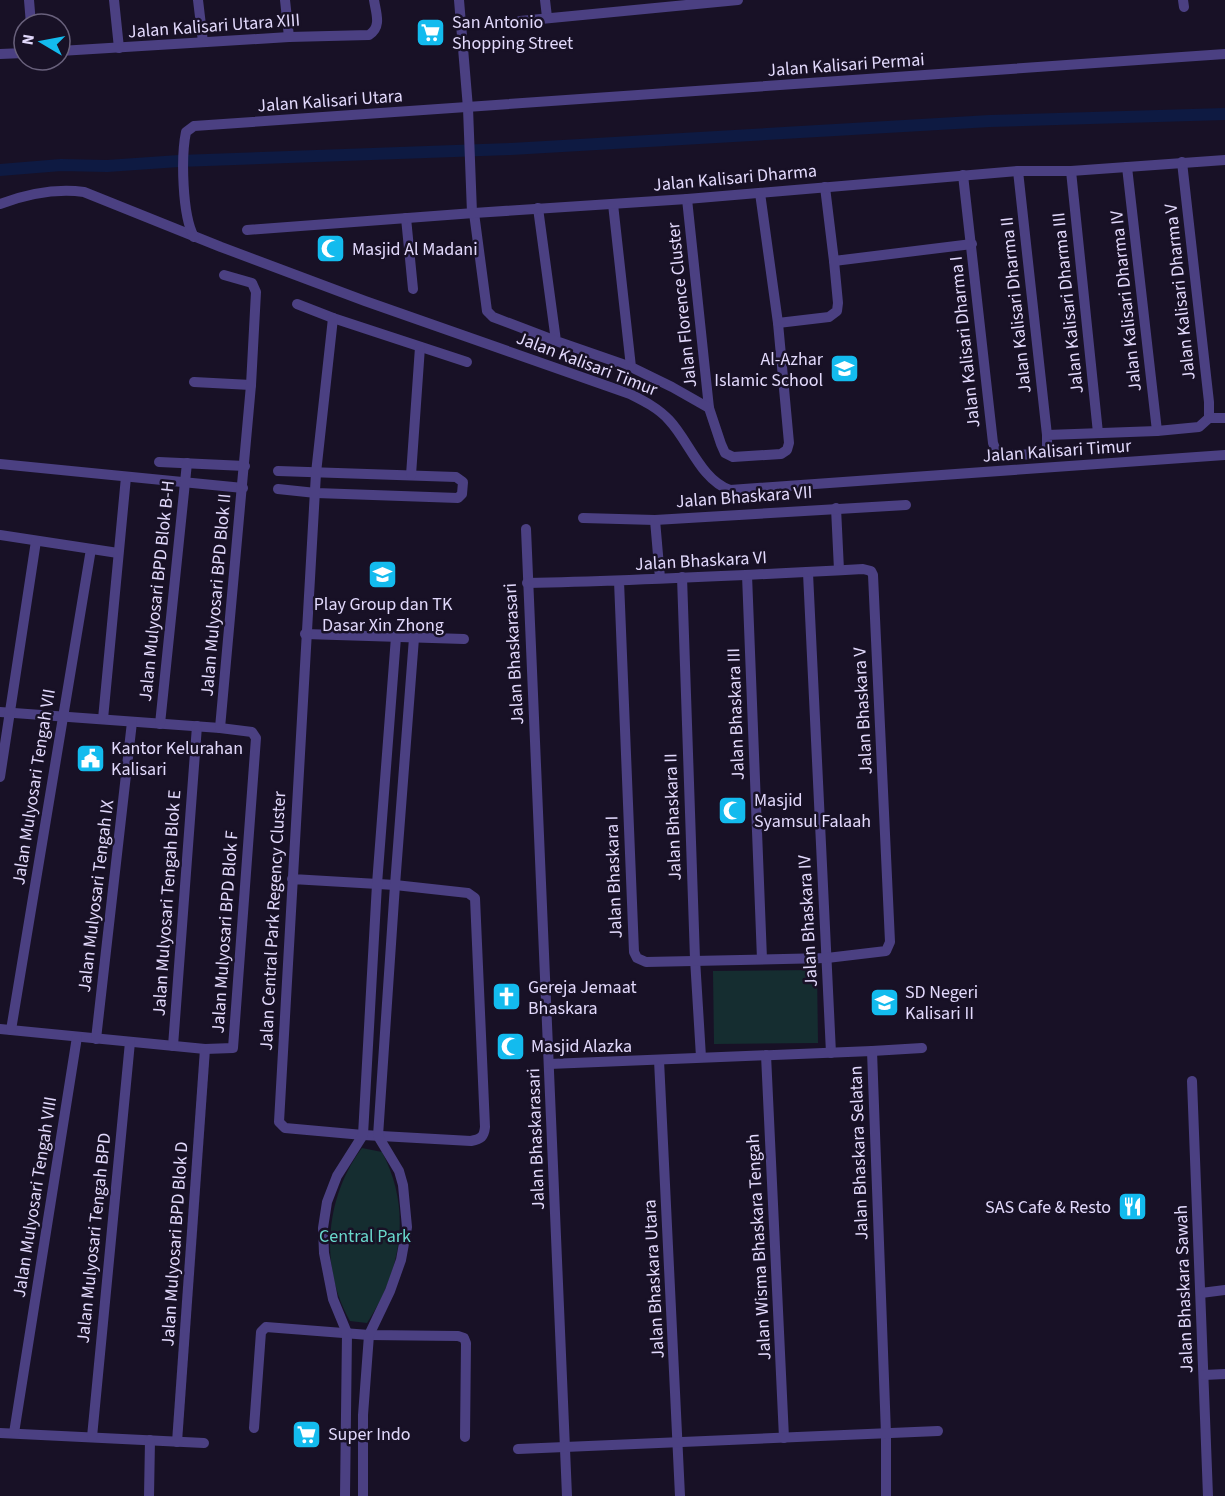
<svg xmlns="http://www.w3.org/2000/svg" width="1225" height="1496" viewBox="0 0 1225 1496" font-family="'Source Sans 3',sans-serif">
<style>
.green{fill:#152d30}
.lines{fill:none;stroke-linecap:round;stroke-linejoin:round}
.canal{stroke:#0e1a42;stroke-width:12}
.street{stroke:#4b4082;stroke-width:10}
.labels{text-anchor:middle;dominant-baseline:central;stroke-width:5;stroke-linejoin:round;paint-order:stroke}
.poi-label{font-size:18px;fill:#e2d9fc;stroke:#181126;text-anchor:start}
.street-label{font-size:18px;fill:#e2d9fc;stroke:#181126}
.park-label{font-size:18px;fill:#69d8cc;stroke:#181126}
</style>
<rect width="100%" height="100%" fill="#181126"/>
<g class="green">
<path d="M 817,970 L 818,1043 L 714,1044 L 713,971 Z"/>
<path d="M 362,1148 L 382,1152 C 412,1209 402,1270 367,1323 L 350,1321 C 319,1267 325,1197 362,1148 Z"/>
</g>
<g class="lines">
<path class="canal" d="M 0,170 L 61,165 L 107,166 L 179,161 L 511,149 L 990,121 L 1225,114"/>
<g class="street">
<path d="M 29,0 L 31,24"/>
<path d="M 114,0 L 119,48"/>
<path d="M 198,0 L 203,42"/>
<path d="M 285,0 L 289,37"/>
<path d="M 459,0 L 468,108 L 472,213"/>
<path d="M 545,0 L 547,17"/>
<path d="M 1183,0 L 1184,7"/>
<path d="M 520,21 L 738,0"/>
<path d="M 60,51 L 289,37 L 369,35 C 382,27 376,13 374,0"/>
<path d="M 0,54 L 24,53"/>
<path d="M 1182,162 L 1209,402 L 1209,418"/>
<path d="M 1127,167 L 1157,431"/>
<path d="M 1018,171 L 1047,435"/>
<path d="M 1071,171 L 1098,433"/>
<path d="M 963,175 L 993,443 L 997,453 L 1003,455 L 1043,454 L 1047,449 L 1047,435 L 1157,431 L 1199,427 L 1209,418"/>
<path d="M 825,187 L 834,261 L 972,244"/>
<path d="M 687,199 L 709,408 L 721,444 L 725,453 L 733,457 L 781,454 L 787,450 L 789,443 L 778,323 L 760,193"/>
<path d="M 0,204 C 27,194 55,188 84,192 L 221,247 L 365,301 L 630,394 C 644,401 658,408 669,420 C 689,441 701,480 730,490 L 1225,455"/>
<path d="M 613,204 L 631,367 L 672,387 L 709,408"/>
<path d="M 538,208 L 556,341 L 631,367"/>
<path d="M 474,213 L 487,311 L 493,317 L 556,341"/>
<path d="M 406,218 L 413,289"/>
<path d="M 247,230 L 474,213 L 687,199 L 1018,171 L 1071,171 L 1225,160"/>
<path d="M 194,237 C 182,215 181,156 186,132 L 194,126 L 1225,54"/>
<path d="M 297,304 L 333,318 L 467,362"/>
<path d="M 778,323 L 829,317 L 837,311 L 838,303 L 834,261"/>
<path d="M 194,382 L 251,385"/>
<path d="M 1209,418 L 1225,418"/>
<path d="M 159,462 L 245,466"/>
<path d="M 0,464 L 243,488"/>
<path d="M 278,471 L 456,477 L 463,482 L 462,494 L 458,498 L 316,493 L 278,489"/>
<path d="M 411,475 L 420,347"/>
<path d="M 836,508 L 839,570"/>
<path d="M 583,518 L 655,520 L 906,505"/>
<path d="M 655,520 L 660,578"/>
<path d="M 526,529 L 567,1496"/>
<path d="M 0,535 L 118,553"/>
<path d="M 808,573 L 831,1053"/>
<path d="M 747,575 L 762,959"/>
<path d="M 682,577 L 695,959 L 701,1057"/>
<path d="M 527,583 C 639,581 751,575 863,569 L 871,571 L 873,575 L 890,942 L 886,951 L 827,958 L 646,962 L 637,958 L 634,952 L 619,581"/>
<path d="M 305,634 L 464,639"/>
<path d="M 0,712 L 220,728 L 252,732 L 256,738 L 233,1048 L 205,1049 L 0,1029"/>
<path d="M 103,719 L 126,477"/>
<path d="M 160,724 L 187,463"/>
<path d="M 220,728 L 251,385 L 256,292 L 252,283 L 224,275"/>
<path d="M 0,777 L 36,541"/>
<path d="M 292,879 L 395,885 L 468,893 L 475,898 L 485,1127 C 484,1137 481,1139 471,1141 L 363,1135 L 285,1128 L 279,1122 L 316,473 L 333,318"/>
<path d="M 11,1030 L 91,549"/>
<path d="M 96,1039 L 132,722"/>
<path d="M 173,1046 L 197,726"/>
<path d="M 872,1051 L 922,1048"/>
<path d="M 766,1055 L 784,1438"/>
<path d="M 659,1060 L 680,1496"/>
<path d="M 549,1064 L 872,1051 L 886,1434 L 886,1496"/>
<path d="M 1192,1081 L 1208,1496"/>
<path d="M 1201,1293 L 1225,1290"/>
<path d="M 1204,1375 L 1225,1374"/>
<path d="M 254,1428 L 261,1332 L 266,1327 L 369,1335 L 458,1336 L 464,1338 L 466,1343 L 465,1437"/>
<path d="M 0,1433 L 204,1443"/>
<path d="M 14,1433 L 77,1037"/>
<path d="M 92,1437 L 130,1042"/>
<path d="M 177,1442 L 205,1049"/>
<path d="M 518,1449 L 938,1431"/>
<path d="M 149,1496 L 150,1440"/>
<path d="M 345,1496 L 347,1333 L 333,1299 L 324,1253 L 323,1228 L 327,1202 L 337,1176 L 363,1135 L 377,884 L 396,637"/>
<path d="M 363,1496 L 363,1415 L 369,1335 L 390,1291 L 401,1260 L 407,1227 L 403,1185 L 399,1171 L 378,1136 L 395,885 L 414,638"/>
</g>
</g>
<defs>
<symbol id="supermarket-square" viewBox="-11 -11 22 22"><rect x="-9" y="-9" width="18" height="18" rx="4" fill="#13bbee" stroke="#181126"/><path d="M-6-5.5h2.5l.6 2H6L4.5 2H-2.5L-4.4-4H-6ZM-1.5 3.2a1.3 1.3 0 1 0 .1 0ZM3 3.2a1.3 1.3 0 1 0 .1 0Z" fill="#fff"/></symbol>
<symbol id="mosque-square" viewBox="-11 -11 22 22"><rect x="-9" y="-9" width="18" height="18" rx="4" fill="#13bbee" stroke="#181126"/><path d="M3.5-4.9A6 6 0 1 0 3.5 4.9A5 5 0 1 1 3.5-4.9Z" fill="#fff"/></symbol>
<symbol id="school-square" viewBox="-11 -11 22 22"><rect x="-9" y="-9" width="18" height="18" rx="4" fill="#13bbee" stroke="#181126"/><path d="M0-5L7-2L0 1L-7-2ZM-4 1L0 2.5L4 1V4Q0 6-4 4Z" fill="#fff"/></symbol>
<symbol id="civic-square" viewBox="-11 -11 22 22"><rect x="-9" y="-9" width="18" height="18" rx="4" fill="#13bbee" stroke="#181126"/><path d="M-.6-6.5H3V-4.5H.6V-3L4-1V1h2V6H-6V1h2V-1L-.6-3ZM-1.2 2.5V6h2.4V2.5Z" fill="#fff"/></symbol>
<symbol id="church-square" viewBox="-11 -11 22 22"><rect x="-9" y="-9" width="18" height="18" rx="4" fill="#13bbee" stroke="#181126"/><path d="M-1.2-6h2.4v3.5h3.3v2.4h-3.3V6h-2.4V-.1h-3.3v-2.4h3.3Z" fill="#fff"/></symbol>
<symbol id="restaurant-square" viewBox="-11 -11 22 22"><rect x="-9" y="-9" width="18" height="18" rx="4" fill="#13bbee" stroke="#181126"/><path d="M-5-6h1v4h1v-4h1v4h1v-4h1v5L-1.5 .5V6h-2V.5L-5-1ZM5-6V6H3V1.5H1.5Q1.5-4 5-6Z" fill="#fff"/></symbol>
</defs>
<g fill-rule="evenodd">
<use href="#supermarket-square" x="414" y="16" width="33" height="33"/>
<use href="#mosque-square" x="314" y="232" width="33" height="33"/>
<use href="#school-square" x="828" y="352" width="33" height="33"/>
<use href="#school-square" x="366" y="558" width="33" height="33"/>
<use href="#civic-square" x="74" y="742" width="33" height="33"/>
<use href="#mosque-square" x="716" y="794" width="33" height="33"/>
<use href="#church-square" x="490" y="980" width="33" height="33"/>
<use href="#school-square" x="868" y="986" width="33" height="33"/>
<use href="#mosque-square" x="494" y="1030" width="33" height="33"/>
<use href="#restaurant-square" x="1116" y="1190" width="33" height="33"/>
<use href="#supermarket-square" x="290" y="1418" width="33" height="33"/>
</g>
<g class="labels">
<g class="poi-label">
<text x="452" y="22">San Antonio<tspan x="452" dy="21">Shopping Street</tspan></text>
<text x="352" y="249">Masjid Al Madani</text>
<text x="823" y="359" text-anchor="end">Al-Azhar<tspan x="823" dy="21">Islamic School</tspan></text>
<text x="383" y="604" text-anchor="middle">Play Group dan TK<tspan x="383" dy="21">Dasar Xin Zhong</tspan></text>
<text x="111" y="748">Kantor Kelurahan<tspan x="111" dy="21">Kalisari</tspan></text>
<text x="754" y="800">Masjid<tspan x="754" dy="21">Syamsul Falaah</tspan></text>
<text x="528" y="987">Gereja Jemaat<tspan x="528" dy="21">Bhaskara</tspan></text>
<text x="905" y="992">SD Negeri<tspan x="905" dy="21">Kalisari II</tspan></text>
<text x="531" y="1046">Masjid Alazka</text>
<text x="1111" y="1207" text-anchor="end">SAS Cafe &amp; Resto</text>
<text x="328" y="1434">Super Indo</text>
</g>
<g class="street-label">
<text transform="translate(214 26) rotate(-4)">Jalan Kalisari Utara XIII</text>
<text transform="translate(846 65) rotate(-4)">Jalan Kalisari Permai</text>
<text transform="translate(330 101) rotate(-4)">Jalan Kalisari Utara</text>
<text transform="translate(735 178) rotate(-5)">Jalan Kalisari Dharma</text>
<text transform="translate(1180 292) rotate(-96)">Jalan Kalisari Dharma V</text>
<text transform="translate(1126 301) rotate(-96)">Jalan Kalisari Dharma IV</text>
<text transform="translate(1068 303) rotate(-96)">Jalan Kalisari Dharma III</text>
<text transform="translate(682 305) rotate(-96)">Jalan Florence Cluster</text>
<text transform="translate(1016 305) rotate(-96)">Jalan Kalisari Dharma II</text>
<text transform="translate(965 342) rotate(-96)">Jalan Kalisari Dharma I</text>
<text transform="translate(587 364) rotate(21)">Jalan Kalisari Timur</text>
<text transform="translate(1057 451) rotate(-4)">Jalan Kalisari Timur</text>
<text transform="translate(744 497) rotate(-4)">Jalan Bhaskara VII</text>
<text transform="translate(701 561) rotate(-3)">Jalan Bhaskara VI</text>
<text transform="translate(157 591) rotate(-84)">Jalan Mulyosari BPD Blok B-H</text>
<text transform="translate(216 595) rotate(-85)">Jalan Mulyosari BPD Blok II</text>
<text transform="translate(514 654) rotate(-93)">Jalan Bhaskarasari</text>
<text transform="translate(863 711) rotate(-93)">Jalan Bhaskara V</text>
<text transform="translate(736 714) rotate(-92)">Jalan Bhaskara III</text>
<text transform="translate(34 787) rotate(-81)">Jalan Mulyosari Tengah VII</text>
<text transform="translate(673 817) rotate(-92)">Jalan Bhaskara II</text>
<text transform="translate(614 877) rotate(-92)">Jalan Bhaskara I</text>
<text transform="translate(96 896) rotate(-83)">Jalan Mulyosari Tengah IX</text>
<text transform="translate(167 903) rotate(-86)">Jalan Mulyosari Tengah Blok E</text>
<text transform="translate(273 921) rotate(-87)">Jalan Central Park Regency Cluster</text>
<text transform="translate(808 921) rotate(-93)">Jalan Bhaskara IV</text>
<text transform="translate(225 932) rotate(-86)">Jalan Mulyosari BPD Blok F</text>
<text transform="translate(536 1139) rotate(-92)">Jalan Bhaskarasari</text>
<text transform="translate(859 1153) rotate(-92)">Jalan Bhaskara Selatan</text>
<text transform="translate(35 1197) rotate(-81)">Jalan Mulyosari Tengah VIII</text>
<text transform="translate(94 1238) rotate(-84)">Jalan Mulyosari Tengah BPD</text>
<text transform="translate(175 1244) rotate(-86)">Jalan Mulyosari BPD Blok D</text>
<text transform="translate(759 1247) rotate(-93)">Jalan Wisma Bhaskara Tengah</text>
<text transform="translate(654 1279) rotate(-93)">Jalan Bhaskara Utara</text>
<text transform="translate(1184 1289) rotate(-92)">Jalan Bhaskara Sawah</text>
</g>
<g class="park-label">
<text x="365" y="1236">Central Park</text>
</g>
</g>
<g transform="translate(42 42) rotate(280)"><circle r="28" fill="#181126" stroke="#69617c" stroke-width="1.5"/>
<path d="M0-4.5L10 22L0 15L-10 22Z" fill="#13bbee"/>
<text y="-9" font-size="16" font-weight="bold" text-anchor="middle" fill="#e2d9fc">N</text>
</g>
</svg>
